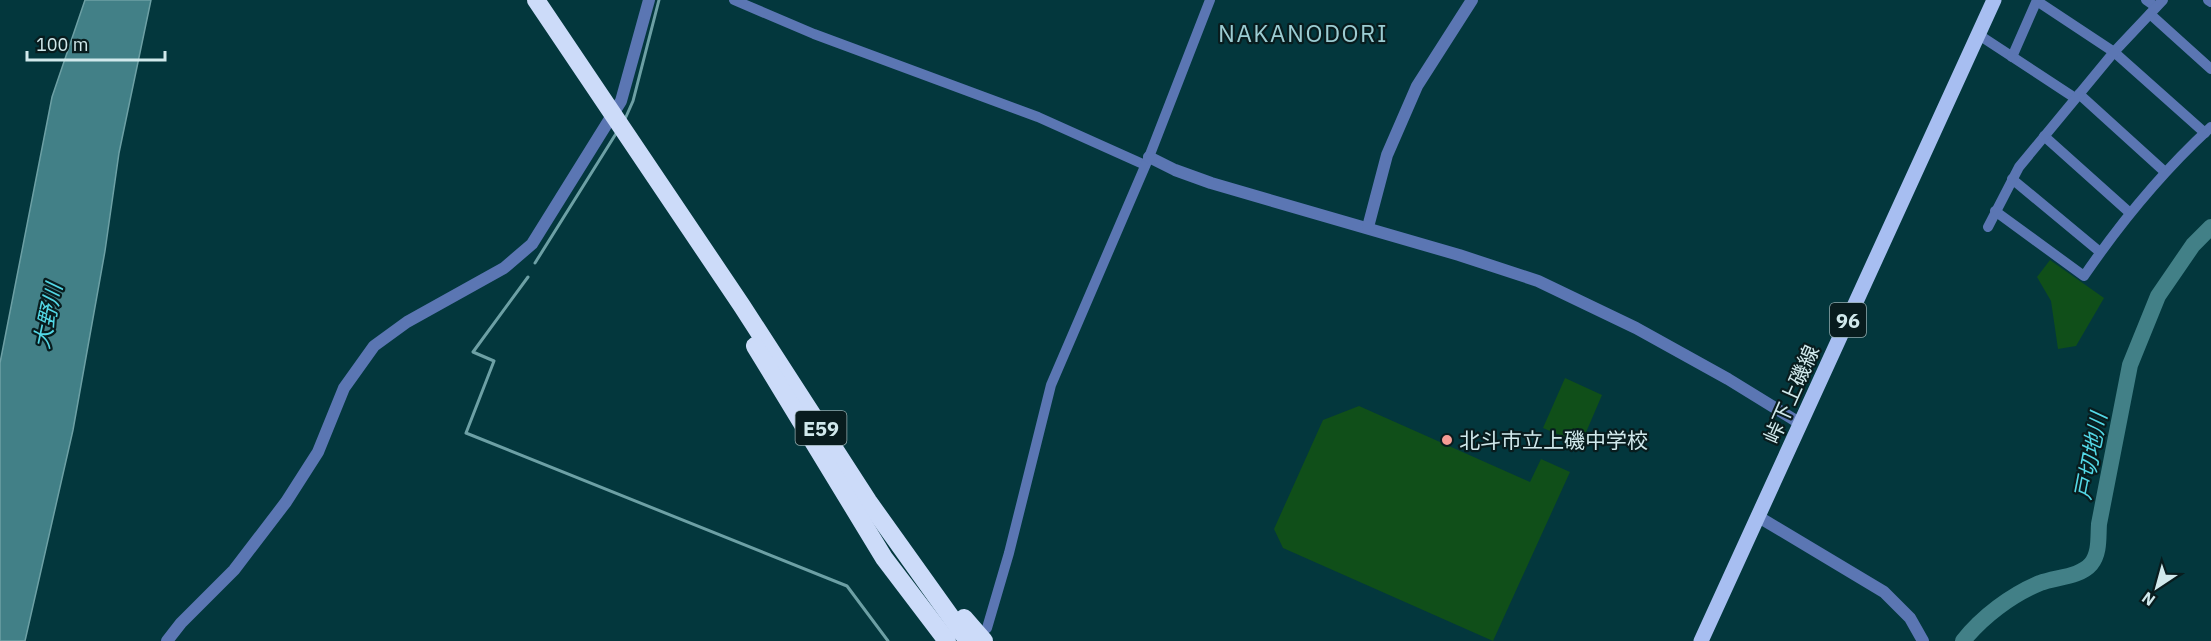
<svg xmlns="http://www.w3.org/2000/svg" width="2211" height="641" viewBox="0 0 2211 641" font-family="'IBM Plex Sans','Noto Sans JP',sans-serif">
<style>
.green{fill:#104f19}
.water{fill:#428087;stroke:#6da0a5;stroke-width:1.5}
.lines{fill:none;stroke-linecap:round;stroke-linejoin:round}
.stream{stroke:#6da0a5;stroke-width:3}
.river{stroke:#428087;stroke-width:16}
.minor{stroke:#5b76b3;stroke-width:10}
.tertiary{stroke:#5b76b3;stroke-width:12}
.primary{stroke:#a7bef1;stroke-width:15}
.motorway{stroke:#ccdbf9;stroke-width:18}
.poi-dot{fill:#f59c94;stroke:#081c1e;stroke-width:2}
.labels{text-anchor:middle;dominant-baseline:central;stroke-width:4.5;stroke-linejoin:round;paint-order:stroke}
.shield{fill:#081c1e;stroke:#95acae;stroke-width:1.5}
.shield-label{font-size:20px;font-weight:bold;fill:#d1e9ec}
.street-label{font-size:21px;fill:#d1e9ec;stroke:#081c1e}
.poi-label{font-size:21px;fill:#d1e9ec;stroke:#081c1e;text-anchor:start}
.water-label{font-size:22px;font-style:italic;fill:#53d8e6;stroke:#081c1e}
.quarter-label{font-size:24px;letter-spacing:1.5px;fill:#9cccd2;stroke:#081c1e}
</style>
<rect width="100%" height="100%" fill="#03373d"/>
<g class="green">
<path d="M 2050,260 L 2104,298 L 2076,346 L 2058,349 L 2051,301 L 2037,277 Z"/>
<path d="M 1565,378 L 1602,395 L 1581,444 L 1543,428 Z"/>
<path d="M 1359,406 L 1530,482 L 1541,459 L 1570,472 L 1493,641 L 1283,548 L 1274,529 L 1323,420 Z"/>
</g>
<path class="water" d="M 85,0 L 151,0 L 119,153 L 105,251 L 73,430 L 25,641 L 0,641 L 0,363 L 52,97 Z"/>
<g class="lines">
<g class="stream">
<path d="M 625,119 L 633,101 L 659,0"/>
<path d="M 535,263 L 617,132"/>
<path d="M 528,277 L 473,352 L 494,361 L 466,433 L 847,586 L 888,641"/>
</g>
<path class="river" d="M 1963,641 C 1982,617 2011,595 2040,583 C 2056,577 2080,577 2091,564 C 2100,553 2098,537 2099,524 L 2130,365 L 2158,296 L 2193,245 L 2211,227"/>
<g class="minor">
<path d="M 734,0 L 814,34 L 1038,117 L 1145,165"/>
<path d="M 2146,0 L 2156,7"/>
<path d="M 2208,0 L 2211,2"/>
<path d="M 2037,1 L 2114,52 L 2205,133"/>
<path d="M 2150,14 L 2211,69"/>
<path d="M 1979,35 L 2075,98"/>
<path d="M 2012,57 L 2037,0"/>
<path d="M 2079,94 L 2165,172"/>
<path d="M 2044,136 L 2130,213"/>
<path d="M 2012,179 L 2100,252"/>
<path d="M 1995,211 L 2084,276 C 2121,222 2162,172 2211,127"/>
<path d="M 1988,227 L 2019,167 L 2114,52 L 2163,0"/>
<path d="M 987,628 L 1009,553 L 1051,385 L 1149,157 L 1210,0"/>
</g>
<g class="tertiary">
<path d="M 1149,157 L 1175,170 L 1211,183 L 1459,255 L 1538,281 L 1636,328 L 1728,379 L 1801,424"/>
<path d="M 1368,227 L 1387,155 L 1417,86 L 1472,0"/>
<path d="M 1757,516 L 1884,592 L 1910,618 L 1923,641"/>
<path d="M 167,641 L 181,623 L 234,570 L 286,502 L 318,452 L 344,388 L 374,346 L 407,322 L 504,268 L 532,244 L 621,101 L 649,0"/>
</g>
<path class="primary" d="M 1701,641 L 1994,0"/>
<g class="motorway">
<path d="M 536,0 L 742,306 L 868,501 L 968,641"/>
<path d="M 755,346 L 884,558 L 947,641"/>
<path d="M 964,618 L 984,641"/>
</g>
</g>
<circle class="poi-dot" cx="1447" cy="440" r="6"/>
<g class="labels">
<g class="shield">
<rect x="1830" y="303" width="36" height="34" rx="4.5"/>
<rect x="795.5" y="411" width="51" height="34" rx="4.5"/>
</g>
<g class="shield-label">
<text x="1848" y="320">96</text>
<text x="821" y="428">E59</text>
</g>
<g class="street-label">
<text transform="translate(1791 394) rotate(-66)">峠下上磯線</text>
</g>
<g class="poi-label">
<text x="1459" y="440">北斗市立上磯中学校</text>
</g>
<g class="water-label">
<text transform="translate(47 316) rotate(-78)">大野川</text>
<text transform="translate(2090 456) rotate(-79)">戸切地川</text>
</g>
<g class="quarter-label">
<text x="1303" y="33">NAKANODORI</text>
</g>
</g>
<g transform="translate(2157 587) rotate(216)" stroke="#081c1e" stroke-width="4.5" paint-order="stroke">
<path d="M0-4.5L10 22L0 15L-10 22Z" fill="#d1e9ec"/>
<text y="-9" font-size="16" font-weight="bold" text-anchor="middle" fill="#d1e9ec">N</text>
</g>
<path d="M27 51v9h138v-9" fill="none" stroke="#d1e9ec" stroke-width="3"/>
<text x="36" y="51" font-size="18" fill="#d1e9ec" stroke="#081c1e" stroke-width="4.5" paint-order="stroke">100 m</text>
</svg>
